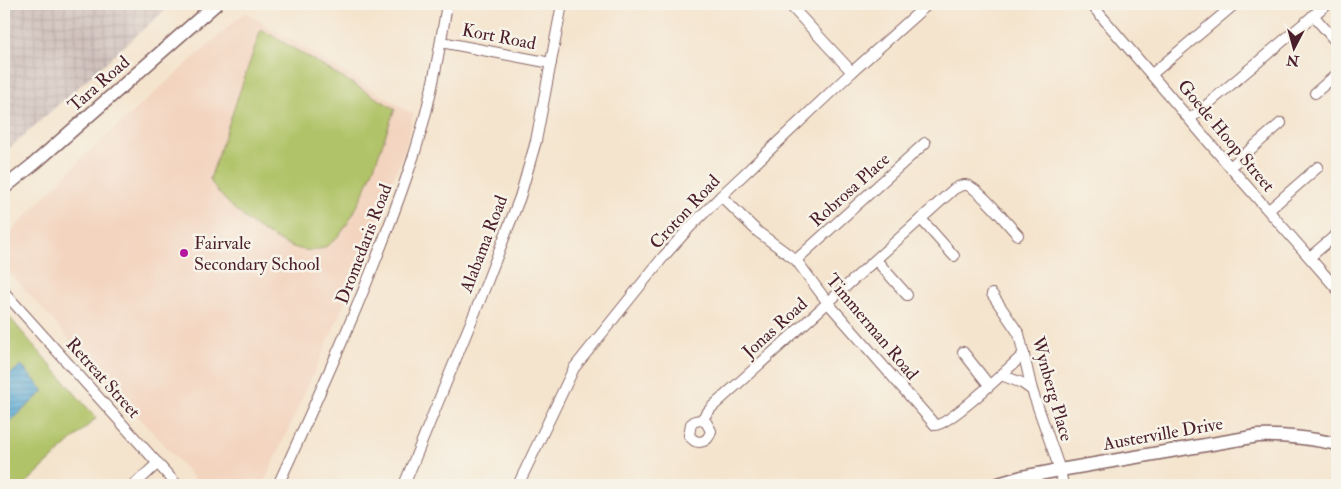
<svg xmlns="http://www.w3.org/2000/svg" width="1341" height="489" viewBox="0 0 1341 489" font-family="'IM FELL Double Pica',serif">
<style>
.built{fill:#f3d4bf}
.industrial{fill:url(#industrial-grid)}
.green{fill:#b0c367;stroke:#7d7149}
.water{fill:url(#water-rules);stroke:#526480}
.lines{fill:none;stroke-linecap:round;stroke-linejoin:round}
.minor-casing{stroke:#866464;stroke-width:12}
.tertiary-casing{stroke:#866464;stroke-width:15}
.minor{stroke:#fff;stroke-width:10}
.tertiary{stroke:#fff;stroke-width:12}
.poi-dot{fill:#b5179e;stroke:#f7f3e8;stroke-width:2}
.labels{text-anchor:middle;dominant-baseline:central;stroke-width:5;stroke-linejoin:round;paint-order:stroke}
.street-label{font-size:18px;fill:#4a1f2b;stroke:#f7f3e8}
.poi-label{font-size:18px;fill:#4a1f2b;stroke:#f7f3e8;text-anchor:start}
</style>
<defs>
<pattern id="industrial-grid" width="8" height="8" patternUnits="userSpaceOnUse" patternTransform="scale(1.25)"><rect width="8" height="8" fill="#cfc0bb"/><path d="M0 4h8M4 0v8" fill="none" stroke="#b3a5a1"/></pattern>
<pattern id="water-rules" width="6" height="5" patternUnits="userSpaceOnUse" patternTransform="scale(1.25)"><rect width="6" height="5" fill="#5aa9d4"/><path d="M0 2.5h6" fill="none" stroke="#4c89ac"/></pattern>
</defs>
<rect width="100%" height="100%" fill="#f7f3e8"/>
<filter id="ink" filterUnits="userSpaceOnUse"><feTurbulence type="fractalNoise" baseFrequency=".02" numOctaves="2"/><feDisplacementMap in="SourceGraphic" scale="10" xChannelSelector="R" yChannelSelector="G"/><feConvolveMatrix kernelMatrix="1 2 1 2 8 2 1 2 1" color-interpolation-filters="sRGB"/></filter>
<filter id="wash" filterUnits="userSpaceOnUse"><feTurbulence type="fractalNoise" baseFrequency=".0096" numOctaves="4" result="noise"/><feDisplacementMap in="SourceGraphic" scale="20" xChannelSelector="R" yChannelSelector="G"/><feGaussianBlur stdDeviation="1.12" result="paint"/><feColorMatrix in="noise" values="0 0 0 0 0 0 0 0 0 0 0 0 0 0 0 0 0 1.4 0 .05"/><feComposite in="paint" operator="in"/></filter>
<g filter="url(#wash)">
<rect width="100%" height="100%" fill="#f4e4cd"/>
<path class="built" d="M 245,12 L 413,114 L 406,146 L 352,285 L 333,330 L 263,485 L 200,485 L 4,266 L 4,239 L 84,156 Z"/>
<path class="industrial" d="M 4,4 L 172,4 L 4,153 Z"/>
<g class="green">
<path d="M 261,29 L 395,109 C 382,142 357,231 325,247 C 306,257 283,243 267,234 C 251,225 216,195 210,179 Z"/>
<path d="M 4,311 L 96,418 L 24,485 L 4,485 Z"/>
</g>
<path class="water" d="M 21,365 L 44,391 L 4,427 L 4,380 Z"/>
</g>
<g filter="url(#ink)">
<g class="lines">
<defs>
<g id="minor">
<path d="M 789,4 L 852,72"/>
<path d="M 1091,4 L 1230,167 L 1337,289"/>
<path d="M 1313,15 L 1337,43"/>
<path d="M 441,42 L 551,63"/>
<path d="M 1152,74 L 1235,4"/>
<path d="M 1315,93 L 1337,74"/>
<path d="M 1190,119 L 1327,4"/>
<path d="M 1230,167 L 1281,123"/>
<path d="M 721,196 L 758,232 L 796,260 L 828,303 L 935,425 C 948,426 1011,366 1024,354"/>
<path d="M 1269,210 L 1318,167"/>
<path d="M 921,219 L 954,256"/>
<path d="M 1310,257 L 1337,234"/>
<path d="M 796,260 L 925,143"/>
<path d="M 876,260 L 907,295"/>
<path d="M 4,292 L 177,485"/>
<path d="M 992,294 L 1019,334 L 1032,390 L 1060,470 L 1063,485"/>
<path d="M 963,352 L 989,385"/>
<path d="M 1001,375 L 1022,383 L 1032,390"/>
<path d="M 701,420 L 706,422 L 711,431 C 708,443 696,446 689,435 L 691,424 L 695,421 L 701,420 L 712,407 L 954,189 C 958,187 961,185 965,185 C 977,185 1008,225 1018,235"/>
<path d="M 134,485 L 158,463"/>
<path d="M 278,485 C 325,382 372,278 409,170 C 428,116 438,60 447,4"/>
<path d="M 404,485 L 480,300 L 520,197 L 536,141 L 562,4"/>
<path d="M 518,485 L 574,368 L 664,256 L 691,226 L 721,196 L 852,72 L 928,4"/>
</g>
<g id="tertiary">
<path d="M 4,188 L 35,163 L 216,4"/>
<path d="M 995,485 L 1022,477 L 1060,470 L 1258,436 C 1287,435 1309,438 1337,444"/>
</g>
</defs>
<use href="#minor" class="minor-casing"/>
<use href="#tertiary" class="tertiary-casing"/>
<use href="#minor" class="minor"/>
<use href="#tertiary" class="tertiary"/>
</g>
</g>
<circle class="poi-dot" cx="184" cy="253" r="5"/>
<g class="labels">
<g class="street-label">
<text transform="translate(499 37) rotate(11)">Kort Road</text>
<text transform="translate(99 84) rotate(-41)">Tara Road</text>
<text transform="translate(1226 136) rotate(50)">Goede Hoop Street</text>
<text transform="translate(850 190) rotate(-42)">Robrosa Place</text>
<text transform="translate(685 212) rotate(-47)">Croton Road</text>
<text transform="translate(364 244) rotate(-69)">Dromedaris Road</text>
<text transform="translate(484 244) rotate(-69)">Alabama Road</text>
<text transform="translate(872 327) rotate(50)">Timmerman Road</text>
<text transform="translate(775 328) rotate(-42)">Jonas Road</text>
<text transform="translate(103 378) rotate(48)">Retreat Street</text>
<text transform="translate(1052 389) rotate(74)">Wynberg Place</text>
<text transform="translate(1163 434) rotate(-10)">Austerville Drive</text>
</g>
<g class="poi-label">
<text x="194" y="243">Fairvale<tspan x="194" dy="21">Secondary School</tspan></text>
</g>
</g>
<rect width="1341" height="489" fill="none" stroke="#f7f3e8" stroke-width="20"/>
<g transform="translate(1294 48) rotate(186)" stroke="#f7f3e8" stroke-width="4" paint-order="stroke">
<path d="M0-4L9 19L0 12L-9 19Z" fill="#4a1f2b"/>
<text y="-8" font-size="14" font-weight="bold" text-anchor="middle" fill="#4a1f2b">N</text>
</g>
</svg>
